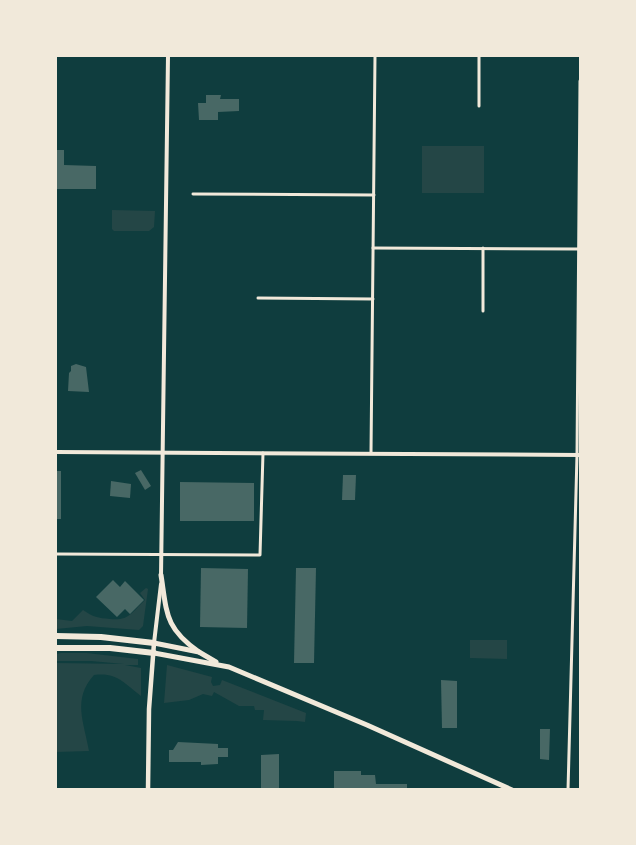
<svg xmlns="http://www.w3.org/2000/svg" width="636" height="845" viewBox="0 0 636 845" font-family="'Varela Round',sans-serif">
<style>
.green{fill:#244646}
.building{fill:#486865}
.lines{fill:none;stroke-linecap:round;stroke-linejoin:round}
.minor{stroke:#f1e9da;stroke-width:3}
.tertiary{stroke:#f1e9da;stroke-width:4}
.secondary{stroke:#f1e9da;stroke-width:4.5}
.primary{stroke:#f1e9da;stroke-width:5}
.motorway{stroke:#f1e9da;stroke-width:6}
</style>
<rect width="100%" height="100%" fill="#0f3d3e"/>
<g class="green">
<rect x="422" y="146" width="62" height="47"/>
<path d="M 112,210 L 155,211 L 154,227 L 149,231 L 114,231 L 112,229 Z"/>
<path d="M 146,588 L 148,589 L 143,626 L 139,630 L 87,626 L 56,629 L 56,619 L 72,621 L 83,610 C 93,617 98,618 110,619 C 129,621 131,613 145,600 L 140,593 Z"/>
<path d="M 470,640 L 507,640 L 507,659 L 470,658 Z"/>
<path d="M 61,653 L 87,653 L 138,659 L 138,665 L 125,665 L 141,668 L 141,696 C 124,683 117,672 94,675 C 72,699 84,722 89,751 L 56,752 L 56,663 L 124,664 L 91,661 L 56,661 L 56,654 Z"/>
<path d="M 167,665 L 212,677 L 211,682 L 213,686 L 220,685 L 222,680 L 306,713 L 305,722 L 297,721 L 263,720 L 264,710 L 255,710 L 254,706 L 239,706 L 214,692 L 212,696 L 203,694 L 189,700 L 164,703 Z"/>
</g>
<g class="building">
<path d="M 206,95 L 221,95 L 220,99 L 239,99 L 239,111 L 218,112 L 218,120 L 199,120 L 198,103 L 206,103 Z"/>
<path d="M 56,150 L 64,150 L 64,165 L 96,166 L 96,189 L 56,189 Z"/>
<path d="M 76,364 L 86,367 L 89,392 L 68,391 L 69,373 L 71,371 L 71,366 Z"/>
<path d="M 141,470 L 151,486 L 145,490 L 135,473 Z"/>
<rect x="56" y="471" width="5" height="48"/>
<path d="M 343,475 L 356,475 L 355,500 L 342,500 Z"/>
<path d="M 111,481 L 131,484 L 130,498 L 110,496 Z"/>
<path d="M 180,482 L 254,483 L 254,521 L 180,521 Z"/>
<path d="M 201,568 L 248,569 L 247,628 L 200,627 Z"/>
<path d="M 296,568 L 316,568 L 314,663 L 294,663 Z"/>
<path d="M 113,580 L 120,587 L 125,581 L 144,600 L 130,614 L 125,609 L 117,617 L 96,597 Z"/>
<path d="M 441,680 L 457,681 L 457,728 L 442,728 Z"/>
<path d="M 540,729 L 550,729 L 549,760 L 540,759 Z"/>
<path d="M 178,742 L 218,744 L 218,748 L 228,748 L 228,757 L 218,757 L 218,764 L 201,765 L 201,762 L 169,762 L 169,750 L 173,750 Z"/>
<path d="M 279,754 L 279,790 L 261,790 L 261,755 Z"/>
<path d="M 334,771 L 361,771 L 361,775 L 375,775 L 376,784 L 407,784 L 407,790 L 334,790 Z"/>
</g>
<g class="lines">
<g class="minor">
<path d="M 479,56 L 479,106"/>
<path d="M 193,194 L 374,195"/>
<path d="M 373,248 L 579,249"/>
<path d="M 258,298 L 373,299"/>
<path d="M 483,311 L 483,248"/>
<path d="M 371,453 L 375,56"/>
<path d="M 56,554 L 260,555 L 263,453"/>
<path d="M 568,790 L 577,455 L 580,81"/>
</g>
<g class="tertiary">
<path d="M 56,452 L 580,455"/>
<path d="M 161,576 L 168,56"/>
<path d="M 154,643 L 161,584"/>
</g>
<path class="secondary" d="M 148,790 L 149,709 L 154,643"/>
<g class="primary">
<path d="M 161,575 C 167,614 165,628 199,652"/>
<path d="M 154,643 L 199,652 L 216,662"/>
<path d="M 154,653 L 229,667 L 367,725 L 512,790"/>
</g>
<g class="motorway">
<path d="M 56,636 L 101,637 L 154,643"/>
<path d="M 56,648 L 110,648 L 154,653"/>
</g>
</g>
<rect width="636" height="845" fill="none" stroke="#f1e9da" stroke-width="114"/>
</svg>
